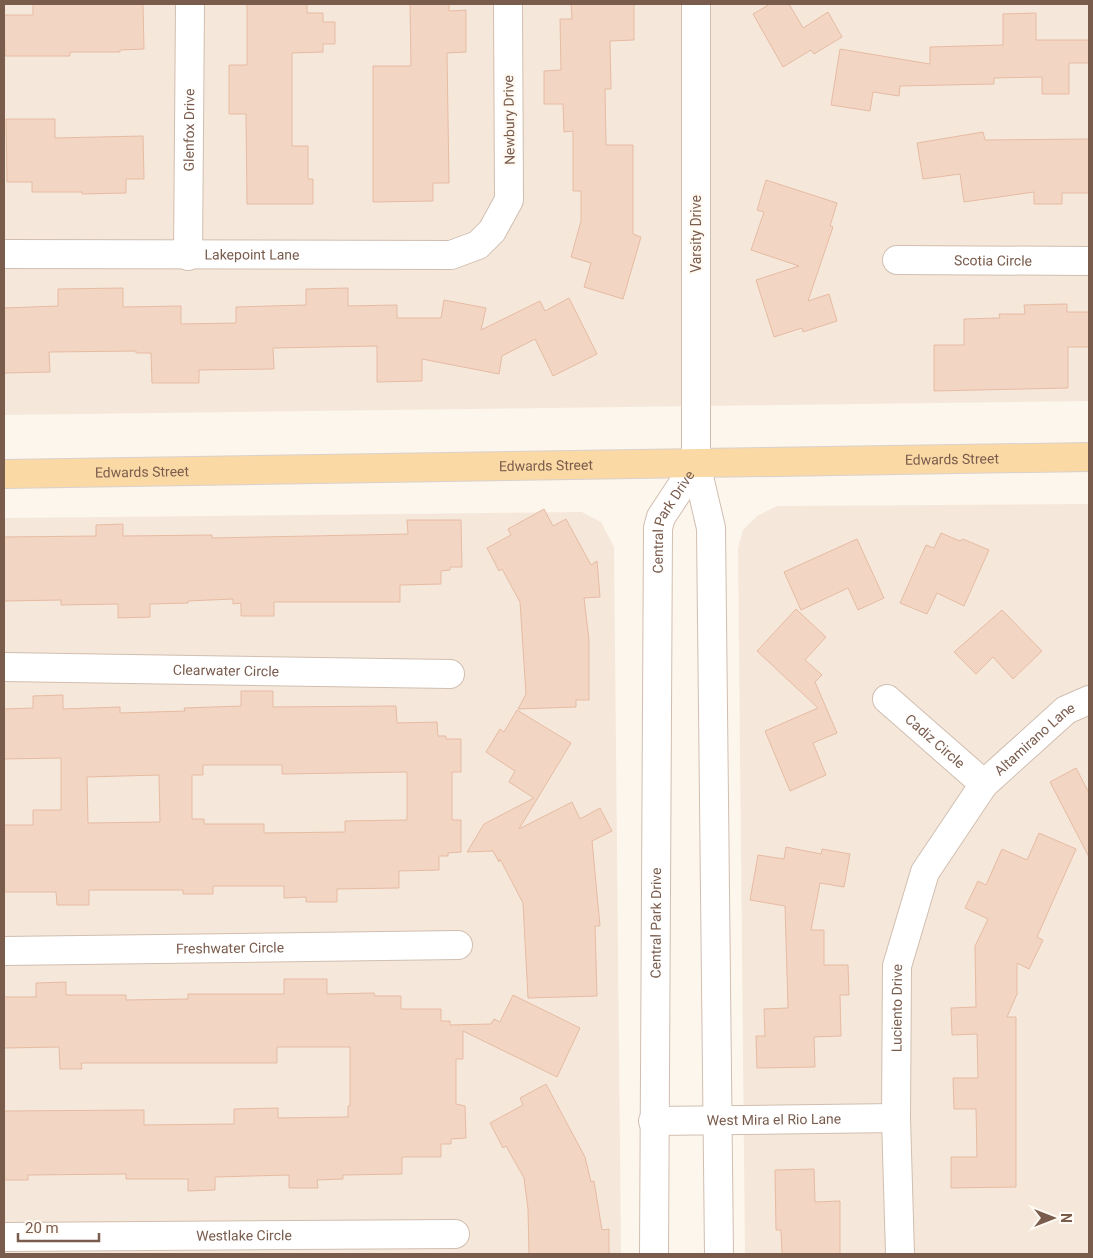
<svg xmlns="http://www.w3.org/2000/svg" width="1093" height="1258" viewBox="0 0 1093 1258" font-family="Roboto,sans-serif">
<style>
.residential{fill:#f5e8da}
.building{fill:#f3d5c3;stroke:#e6bba3;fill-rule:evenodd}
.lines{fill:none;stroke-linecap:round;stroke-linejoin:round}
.minor-casing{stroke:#d1beb0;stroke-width:30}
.major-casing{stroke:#dad1cd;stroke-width:30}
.minor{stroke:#fff;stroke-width:28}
.major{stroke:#fbd9a5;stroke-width:28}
.labels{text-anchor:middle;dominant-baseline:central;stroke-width:5;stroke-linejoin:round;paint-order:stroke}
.street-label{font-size:14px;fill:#7a5c4d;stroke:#fffaf3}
</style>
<rect width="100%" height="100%" fill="#fdf6ec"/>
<g class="residential">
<path d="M 4,4 L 1089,4 L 1089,401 L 4,415 Z"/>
<path d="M 1089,504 L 1089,1254 L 745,1254 L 738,549 L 743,530 L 757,516 L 777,506 Z"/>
<path d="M 582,512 L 601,522 L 614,547 L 621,1254 L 4,1254 L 4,518 Z"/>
</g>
<g class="building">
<path d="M 33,4 L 143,4 L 144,49 L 120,50 L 120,52 L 70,52 L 70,56 L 5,56 L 4,15 L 33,15 Z"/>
<path d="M 247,4 L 307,4 L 307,13 L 323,13 L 323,22 L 335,22 L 335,44 L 323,44 L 323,52 L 292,53 L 292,146 L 308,146 L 308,179 L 313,179 L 313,204 L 247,204 L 246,114 L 229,114 L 229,65 L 247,65 Z"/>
<path d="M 410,4 L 449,4 L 449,11 L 466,10 L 466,52 L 447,53 L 449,183 L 433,183 L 433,201 L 373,202 L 373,66 L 411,66 Z"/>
<path d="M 571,4 L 634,4 L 634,40 L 610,41 L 611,89 L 605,89 L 606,145 L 633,145 L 633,234 L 641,237 L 623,299 L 584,287 L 591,263 L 571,257 L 581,221 L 581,191 L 573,191 L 573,131 L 564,132 L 563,104 L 544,104 L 544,71 L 561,70 L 560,19 L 572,19 Z"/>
<path d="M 770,4 L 789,4 L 803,28 L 828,12 L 842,37 L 814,54 L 811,50 L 783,67 L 753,14 Z"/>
<path d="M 1036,13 L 1036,40 L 1089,40 L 1089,63 L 1069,63 L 1069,94 L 1042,94 L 1042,77 L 994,78 L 994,84 L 900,86 L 899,96 L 873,92 L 870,111 L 831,105 L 840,49 L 930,64 L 930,47 L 1003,45 L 1003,14 Z"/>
<path d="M 6,119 L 55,119 L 55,138 L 143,136 L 144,179 L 126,179 L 126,193 L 82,194 L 82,192 L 32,192 L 32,182 L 7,182 Z"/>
<path d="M 983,132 L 985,140 L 1089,139 L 1089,193 L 1062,193 L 1062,204 L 1034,204 L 1034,192 L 964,202 L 960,174 L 923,179 L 917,143 Z"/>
<path d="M 766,180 L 837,203 L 830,226 L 833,227 L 808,301 L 829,294 L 837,321 L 803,332 L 802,328 L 774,337 L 756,280 L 799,266 L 751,250 L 764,212 L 757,210 Z"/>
<path d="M 123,288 L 123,307 L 181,306 L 181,324 L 236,323 L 236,307 L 306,305 L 306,289 L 348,288 L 348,306 L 397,305 L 397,318 L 441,318 L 444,300 L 486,308 L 481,330 L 540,301 L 545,311 L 569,298 L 597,354 L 553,376 L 535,339 L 502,356 L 499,374 L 422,359 L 422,381 L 377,382 L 377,346 L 273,348 L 274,369 L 199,370 L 199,383 L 152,383 L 151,353 L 136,353 L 136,351 L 49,352 L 50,372 L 4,373 L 4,308 L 58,306 L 58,289 Z"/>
<path d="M 1067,304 L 1067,312 L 1089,312 L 1089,347 L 1068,347 L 1068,388 L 934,391 L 934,345 L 964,345 L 964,319 L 1000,318 L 999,314 L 1025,314 L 1024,305 Z"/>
<path d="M 544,509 L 553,526 L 566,519 L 591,565 L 597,561 L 600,597 L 584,598 L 589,640 L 589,700 L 576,700 L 576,707 L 518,709 L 526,694 L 520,602 L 502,569 L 499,571 L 487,548 L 511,535 L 508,529 Z"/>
<path d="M 407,520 L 461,520 L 462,567 L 450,567 L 450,570 L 441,571 L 441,584 L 400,585 L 400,602 L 274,602 L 274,616 L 241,616 L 241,603 L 233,604 L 233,599 L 188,601 L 188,603 L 150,604 L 150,617 L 118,618 L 118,604 L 61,605 L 61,600 L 4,601 L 4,537 L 96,536 L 96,525 L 123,524 L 123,536 L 212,535 L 212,538 L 408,534 Z"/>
<path d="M 941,533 L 960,541 L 963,539 L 989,550 L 964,606 L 937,593 L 927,614 L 900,603 L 926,545 L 934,548 Z"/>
<path d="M 857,539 L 884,598 L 858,610 L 848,588 L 801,610 L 784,572 Z"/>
<path d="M 796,609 L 826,637 L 805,660 L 822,675 L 815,682 L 837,733 L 813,743 L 826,775 L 790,791 L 765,731 L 818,708 L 757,651 Z"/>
<path d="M 1002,610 L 1042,651 L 1013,679 L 993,657 L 976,674 L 954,652 Z"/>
<path d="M 241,691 L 273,691 L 273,707 L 396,706 L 397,723 L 437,722 L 438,736 L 446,736 L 446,739 L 461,739 L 461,772 L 452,772 L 452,820 L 461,820 L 461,852 L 448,853 L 448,856 L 439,856 L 439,870 L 399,871 L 399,888 L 337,889 L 337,902 L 306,902 L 306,897 L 284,898 L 284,886 L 213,886 L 213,894 L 183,894 L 183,890 L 89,890 L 89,905 L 57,905 L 56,892 L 4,892 L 4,825 L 33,825 L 33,810 L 61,810 L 61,758 L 4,759 L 4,709 L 33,708 L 33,696 L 63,695 L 63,709 L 120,707 L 120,713 L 185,711 L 184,708 L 241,706 ZM 203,765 L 282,765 L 282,774 L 407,772 L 407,820 L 345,821 L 345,832 L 264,833 L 264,824 L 204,824 L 204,819 L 192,819 L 192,775 L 203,775 ZM 159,775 L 160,822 L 88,823 L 87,777 Z"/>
<path d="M 517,710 L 571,743 L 519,829 L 572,802 L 580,819 L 600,808 L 612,831 L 592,841 L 600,926 L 595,926 L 597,996 L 528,998 L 523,903 L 500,859 L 499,862 L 493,851 L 467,852 L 484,824 L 534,798 L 509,782 L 515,771 L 486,752 L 500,729 L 504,732 Z"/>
<path d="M 1076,768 L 1089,793 L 1089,857 L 1050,782 Z"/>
<path d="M 1039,833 L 1076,849 L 1037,937 L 1043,940 L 1029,969 L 1017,963 L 1017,994 L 1007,1017 L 1016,1017 L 1016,1187 L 951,1188 L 951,1157 L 977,1157 L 976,1109 L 954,1109 L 953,1078 L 978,1078 L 977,1034 L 952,1035 L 951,1008 L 976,1007 L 975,946 L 988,919 L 965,908 L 978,881 L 986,885 L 1002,849 L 1027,860 Z"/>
<path d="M 786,847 L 821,854 L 822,849 L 850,854 L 844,887 L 820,883 L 811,930 L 824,930 L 824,965 L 848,965 L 849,995 L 840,995 L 841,1036 L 814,1037 L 815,1067 L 757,1068 L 756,1036 L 765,1036 L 764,1009 L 788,1008 L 785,906 L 750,900 L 758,855 L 784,859 Z"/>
<path d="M 284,979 L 327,979 L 327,994 L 374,993 L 375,996 L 401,996 L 401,1009 L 441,1009 L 441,1021 L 450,1021 L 450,1025 L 491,1024 L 494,1019 L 500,1022 L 513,995 L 580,1028 L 557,1077 L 463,1031 L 463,1059 L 456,1059 L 456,1104 L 465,1106 L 466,1138 L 451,1139 L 451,1144 L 441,1144 L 441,1157 L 402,1157 L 402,1174 L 343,1175 L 343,1179 L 317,1180 L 318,1188 L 289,1188 L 289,1175 L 215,1177 L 215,1190 L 188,1191 L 188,1179 L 126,1179 L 126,1174 L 28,1175 L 28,1180 L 4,1180 L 4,1111 L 144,1110 L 144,1125 L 234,1124 L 234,1109 L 278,1108 L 278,1118 L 348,1117 L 348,1106 L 350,1106 L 350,1047 L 277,1047 L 277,1063 L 81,1063 L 82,1069 L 60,1069 L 59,1047 L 4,1048 L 4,997 L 36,997 L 36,983 L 66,982 L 66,995 L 126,995 L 126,1000 L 188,999 L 188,994 L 284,994 Z"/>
<path d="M 546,1084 L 585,1157 L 591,1182 L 594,1181 L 602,1230 L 609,1229 L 609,1254 L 529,1254 L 528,1209 L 524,1178 L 506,1146 L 503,1148 L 490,1123 L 523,1105 L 520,1098 Z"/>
<path d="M 814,1169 L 815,1202 L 840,1201 L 840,1254 L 782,1254 L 781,1230 L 776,1230 L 775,1170 Z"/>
</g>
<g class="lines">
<defs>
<g id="minor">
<path d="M 696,4 L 696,464 L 711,528 L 719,1254"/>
<path id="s1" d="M 4,254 L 451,255 L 478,245 L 492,231 L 509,200 L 508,4"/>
<path id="s2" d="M 188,256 L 190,4"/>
<path id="s3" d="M 897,260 L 1089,261"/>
<path id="s4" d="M 4,667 L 450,674"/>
<path id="s5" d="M 887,699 L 984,784"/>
<path id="s6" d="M 4,951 L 458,945"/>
<path id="s7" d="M 653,1121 L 896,1118"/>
<path id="s8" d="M 4,1237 L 455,1234"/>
<path id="s9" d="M 654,1254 L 658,528 L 661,517 L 696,464"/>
<path id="s10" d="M 900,1254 L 896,1118 L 897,966 L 925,872 L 984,784 L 1066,710 L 1089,700"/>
</g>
<g id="major">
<path id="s11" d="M 4,474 L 1089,457"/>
</g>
</defs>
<use href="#minor" class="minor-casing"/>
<use href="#major" class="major-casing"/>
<use href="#minor" class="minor"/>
<use href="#major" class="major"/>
</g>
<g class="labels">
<g class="street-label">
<text transform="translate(509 120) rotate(-91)">Newbury Drive</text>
<text stroke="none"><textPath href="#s2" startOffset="126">Glenfox Drive</textPath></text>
<text transform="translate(696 234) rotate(-90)">Varsity Drive</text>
<text stroke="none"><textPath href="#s1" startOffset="248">Lakepoint Lane</textPath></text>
<text stroke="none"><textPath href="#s3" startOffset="96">Scotia Circle</textPath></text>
<text stroke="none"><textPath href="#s11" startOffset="948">Edwards Street</textPath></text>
<text stroke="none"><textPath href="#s11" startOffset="542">Edwards Street</textPath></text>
<text stroke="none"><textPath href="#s11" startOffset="138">Edwards Street</textPath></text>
<text stroke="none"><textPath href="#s9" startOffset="736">Central Park Drive</textPath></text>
<text stroke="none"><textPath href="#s4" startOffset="222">Clearwater Circle</textPath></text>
<text stroke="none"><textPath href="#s5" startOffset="64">Cadiz Circle</textPath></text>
<text stroke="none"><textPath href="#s10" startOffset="560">Altamirano Lane</textPath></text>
<text stroke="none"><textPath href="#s9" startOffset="331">Central Park Drive</textPath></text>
<text stroke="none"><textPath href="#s6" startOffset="226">Freshwater Circle</textPath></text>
<text stroke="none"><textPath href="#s10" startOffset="246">Luciento Drive</textPath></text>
<text stroke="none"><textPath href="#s7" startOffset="121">West Mira el Rio Lane</textPath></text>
<text stroke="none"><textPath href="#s8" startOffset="240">Westlake Circle</textPath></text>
</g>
</g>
<rect width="1093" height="1258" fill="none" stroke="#7a5c4d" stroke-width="10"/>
<g transform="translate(1053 1218) rotate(90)" stroke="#fffaf3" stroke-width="4" paint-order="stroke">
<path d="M0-4L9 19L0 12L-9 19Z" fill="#7a5c4d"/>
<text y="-8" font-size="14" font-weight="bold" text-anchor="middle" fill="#7a5c4d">N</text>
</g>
<path d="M18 1233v8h81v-8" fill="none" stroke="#7a5c4d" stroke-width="2.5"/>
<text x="25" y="1233" font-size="15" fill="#7a5c4d" stroke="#fffaf3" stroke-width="4" paint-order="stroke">20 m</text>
</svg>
